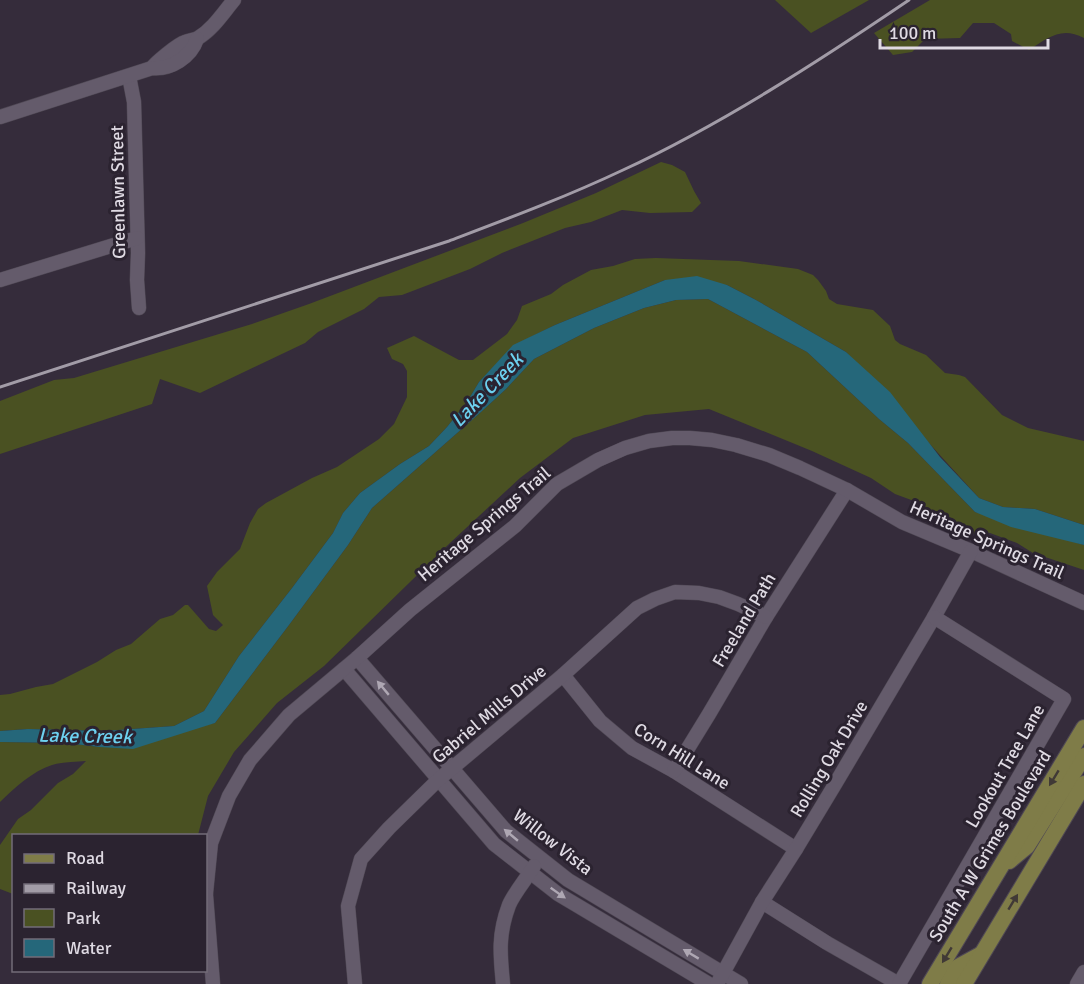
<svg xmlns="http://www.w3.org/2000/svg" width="1084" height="984" viewBox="0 0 1084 984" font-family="Signika,sans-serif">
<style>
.green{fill:#4a5122}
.water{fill:#25677a}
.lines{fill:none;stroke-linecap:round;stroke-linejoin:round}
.minor-casing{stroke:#4f4854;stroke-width:15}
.major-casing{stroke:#4f4854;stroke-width:18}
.minor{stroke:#645b6b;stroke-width:14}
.major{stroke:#7f7c48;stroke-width:16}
.rail{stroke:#a29ca7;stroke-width:3}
.oneway{fill:#aea7b3}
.oneway2{fill:#403936}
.labels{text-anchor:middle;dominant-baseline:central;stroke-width:6;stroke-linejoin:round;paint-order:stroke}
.street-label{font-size:18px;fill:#dfdae3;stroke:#2b2330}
.water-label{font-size:20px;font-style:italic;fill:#6dd0ef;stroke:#2b2330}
</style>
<rect width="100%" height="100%" fill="#352c3b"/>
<g class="green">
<path d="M 775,0 L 869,0 L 811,33 Z"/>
<path d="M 930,0 L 1084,0 L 1084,38 C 1061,26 1048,38 1029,50 L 1012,41 L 1011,34 L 994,23 L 973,23 L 960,38 L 925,39 L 912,52 L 893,55 L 874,33 Z"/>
<path d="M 661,162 L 672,165 L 685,172 L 694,191 L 701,203 L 692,212 L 650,213 L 622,210 L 591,222 L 565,228 L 502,253 L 470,269 L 402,295 L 379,297 L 364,309 L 318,332 L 305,343 L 200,393 L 160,379 L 152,404 L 0,454 L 0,401 L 54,380 L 74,378 L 252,324 L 309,304 L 523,223 L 596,193 Z"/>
<path d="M 656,258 L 739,261 L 798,269 L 813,275 L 818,280 L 826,291 L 829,299 L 837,304 L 873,310 L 890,326 L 895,340 L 900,344 L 926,355 L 945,373 L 959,375 L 965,377 L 1002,415 L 1028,428 L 1084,441 L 1084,525 L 1035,509 L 1003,507 L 979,498 L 846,352 L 756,300 L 727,285 L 665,280 L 555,325 L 513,346 L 479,382 L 467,402 L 447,427 L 429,446 L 400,464 L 360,493 L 343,513 L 333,533 L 292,588 L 239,656 L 204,711 L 174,726 L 104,731 L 28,729 L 0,731 L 0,695 L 10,694 L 36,687 L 53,684 L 97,662 L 116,650 L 131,644 L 160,619 L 173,615 L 185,605 L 188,605 L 209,629 L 216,631 L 223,625 L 213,615 L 207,586 L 217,572 L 240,549 L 250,523 L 258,509 L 266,503 L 312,478 L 337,467 L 379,439 L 394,424 L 407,397 L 407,371 L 403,364 L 392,359 L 387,348 L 414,336 L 459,360 L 473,360 L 507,334 L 517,320 L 522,306 L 551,294 L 563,285 L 591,270 L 613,266 L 635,259 Z"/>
<path d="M 708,299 L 807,352 L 879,419 L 908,443 L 975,512 L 1084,545 L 1084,570 L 1033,553 L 1017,543 L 990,533 L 975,534 L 964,530 L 950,517 L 929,512 L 914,501 L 895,494 L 871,478 L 812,451 L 709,409 L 645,415 L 573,438 L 520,478 L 451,542 L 324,666 L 277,703 L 234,752 L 208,796 L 198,835 L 14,836 L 13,894 L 0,889 L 0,845 L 18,819 L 31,810 L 58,783 L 73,774 L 86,761 C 75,762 62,762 52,765 C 33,771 14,788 0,802 L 0,742 L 66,743 L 99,747 L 215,723 L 289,625 L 348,545 L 372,508 L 481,412 L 506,389 L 534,359 L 594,328 L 644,308 L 676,300 Z"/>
</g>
<path class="water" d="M 697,276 L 727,285 L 756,300 L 846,352 L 890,392 L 940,457 L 979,498 L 1003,507 L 1035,509 L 1084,525 L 1084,545 L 1011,527 L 975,512 L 908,443 L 879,419 L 807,352 L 708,299 L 676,300 L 644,308 L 594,328 L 534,359 L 506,389 L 481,412 L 372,508 L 348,545 L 289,625 L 215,723 L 133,749 L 99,747 L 66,743 L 0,742 L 0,731 L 28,729 L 104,731 L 174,726 L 204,711 L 239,656 L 292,588 L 333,533 L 343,513 L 360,493 L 400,464 L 429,446 L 447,427 L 467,402 L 479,382 L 513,345 L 555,325 L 665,280 Z"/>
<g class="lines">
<defs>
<g id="minor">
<path d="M 152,68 C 155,63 178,44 185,42 C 189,40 194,40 198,38 C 213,29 223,13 234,0"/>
<path d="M 129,76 L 134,102 L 138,253 L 137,280 L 139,308"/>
<path d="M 0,117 L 152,68 C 171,70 191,57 197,39"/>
<path d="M 0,280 L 137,238"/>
<path d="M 357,658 L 506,831 L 568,880 L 741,984"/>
<path d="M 344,669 L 494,844 L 558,894 L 709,984"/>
<path d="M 563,675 L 600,721 L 632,748 L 674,771 L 796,849"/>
<path d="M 674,771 L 709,714 L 766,617 L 847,490"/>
<path d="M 206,893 L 211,843 L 229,796 L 250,760 L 289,715 L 357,658 L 410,610 L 515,526 L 557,484 L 598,460 L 625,448 L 649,441 L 672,438 L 690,438 L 712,440 L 736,445 L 769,455 L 800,468 L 847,490 L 902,522 L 971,551 L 1084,603"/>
<path d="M 206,895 L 213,984"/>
<path d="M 762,902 L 827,943 L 899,984"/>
<path d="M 355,984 L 348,906 L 361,859 L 389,828 L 438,780 L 563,675 L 637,608 L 655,599 L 675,592 L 699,593 L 719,597 L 738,604 L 766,617"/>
<path d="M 503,984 C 500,954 498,934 509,905 C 514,893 527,878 534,866"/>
<path d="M 717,984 L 762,902 L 796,849 L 834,786 L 934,617 L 971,551"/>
<path d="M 899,984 L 1064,699 L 934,617"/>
<path d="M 1077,984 L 1084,972"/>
</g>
<g id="major">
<path d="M 1009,861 L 1027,846 L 1084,756"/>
<path d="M 930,984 L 1084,728"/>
<path d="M 948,984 L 958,967 L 980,955"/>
<path d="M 964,984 L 1084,784"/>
</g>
</defs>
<use href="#minor" class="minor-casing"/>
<use href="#major" class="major-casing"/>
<use href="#minor" class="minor"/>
<use href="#major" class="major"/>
<path class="rail" d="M 0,387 L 449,241 C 507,219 566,197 623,170 C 722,124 819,61 909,0"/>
</g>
<defs><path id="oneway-solid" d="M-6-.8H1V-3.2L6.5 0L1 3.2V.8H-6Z" transform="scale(1.5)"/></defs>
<g class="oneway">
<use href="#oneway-solid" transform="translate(383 688) rotate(-130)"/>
<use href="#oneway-solid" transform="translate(511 835) rotate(-140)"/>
<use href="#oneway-solid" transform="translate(558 893) rotate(35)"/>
<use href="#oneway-solid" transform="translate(691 954) rotate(-149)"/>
</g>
<g class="oneway2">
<use href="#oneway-solid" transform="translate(1054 778) rotate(121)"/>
<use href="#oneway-solid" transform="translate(1013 902) rotate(-59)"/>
<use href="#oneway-solid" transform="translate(947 955) rotate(121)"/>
</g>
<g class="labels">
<g class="street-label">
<text transform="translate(118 192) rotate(-91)">Greenlawn Street</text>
<text transform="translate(484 524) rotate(-40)">Heritage Springs Trail</text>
<text transform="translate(987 540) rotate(24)">Heritage Springs Trail</text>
<text transform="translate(744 620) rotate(-59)">Freeland Path</text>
<text transform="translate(489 714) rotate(-40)">Gabriel Mills Drive</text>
<text transform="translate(682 756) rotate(32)">Corn Hill Lane</text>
<text transform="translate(829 759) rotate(-59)">Rolling Oak Drive</text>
<text transform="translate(1005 766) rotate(-60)">Lookout Tree Lane</text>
<text transform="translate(553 842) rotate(38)">Willow Vista</text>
<text transform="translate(990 846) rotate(-59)">South A W Grimes Boulevard</text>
</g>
<g class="water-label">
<text transform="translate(487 390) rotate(-46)">Lake Creek</text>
<text transform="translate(85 736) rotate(1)">Lake Creek</text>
</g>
</g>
<rect x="12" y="834" width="195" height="138" fill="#2b2330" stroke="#736c78" stroke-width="1.5"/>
<rect x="24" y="854" width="30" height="9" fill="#7f7c48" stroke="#736c78" stroke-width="1.5"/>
<text x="66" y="864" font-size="18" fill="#dfdae3">Road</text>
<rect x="24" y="884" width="30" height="9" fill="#a29ca7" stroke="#736c78" stroke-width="1.5"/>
<text x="66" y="894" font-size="18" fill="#dfdae3">Railway</text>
<rect x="24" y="909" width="30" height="18" fill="#4a5122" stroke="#736c78" stroke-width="1.5"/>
<text x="66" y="924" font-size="18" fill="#dfdae3">Park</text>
<rect x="24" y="939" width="30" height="18" fill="#25677a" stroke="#736c78" stroke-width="1.5"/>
<text x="66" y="954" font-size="18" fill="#dfdae3">Water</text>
<path d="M880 39v9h168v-9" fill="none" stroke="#dfdae3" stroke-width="3"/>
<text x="889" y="39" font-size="18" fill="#dfdae3" stroke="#2b2330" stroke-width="4.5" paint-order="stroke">100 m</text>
</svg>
